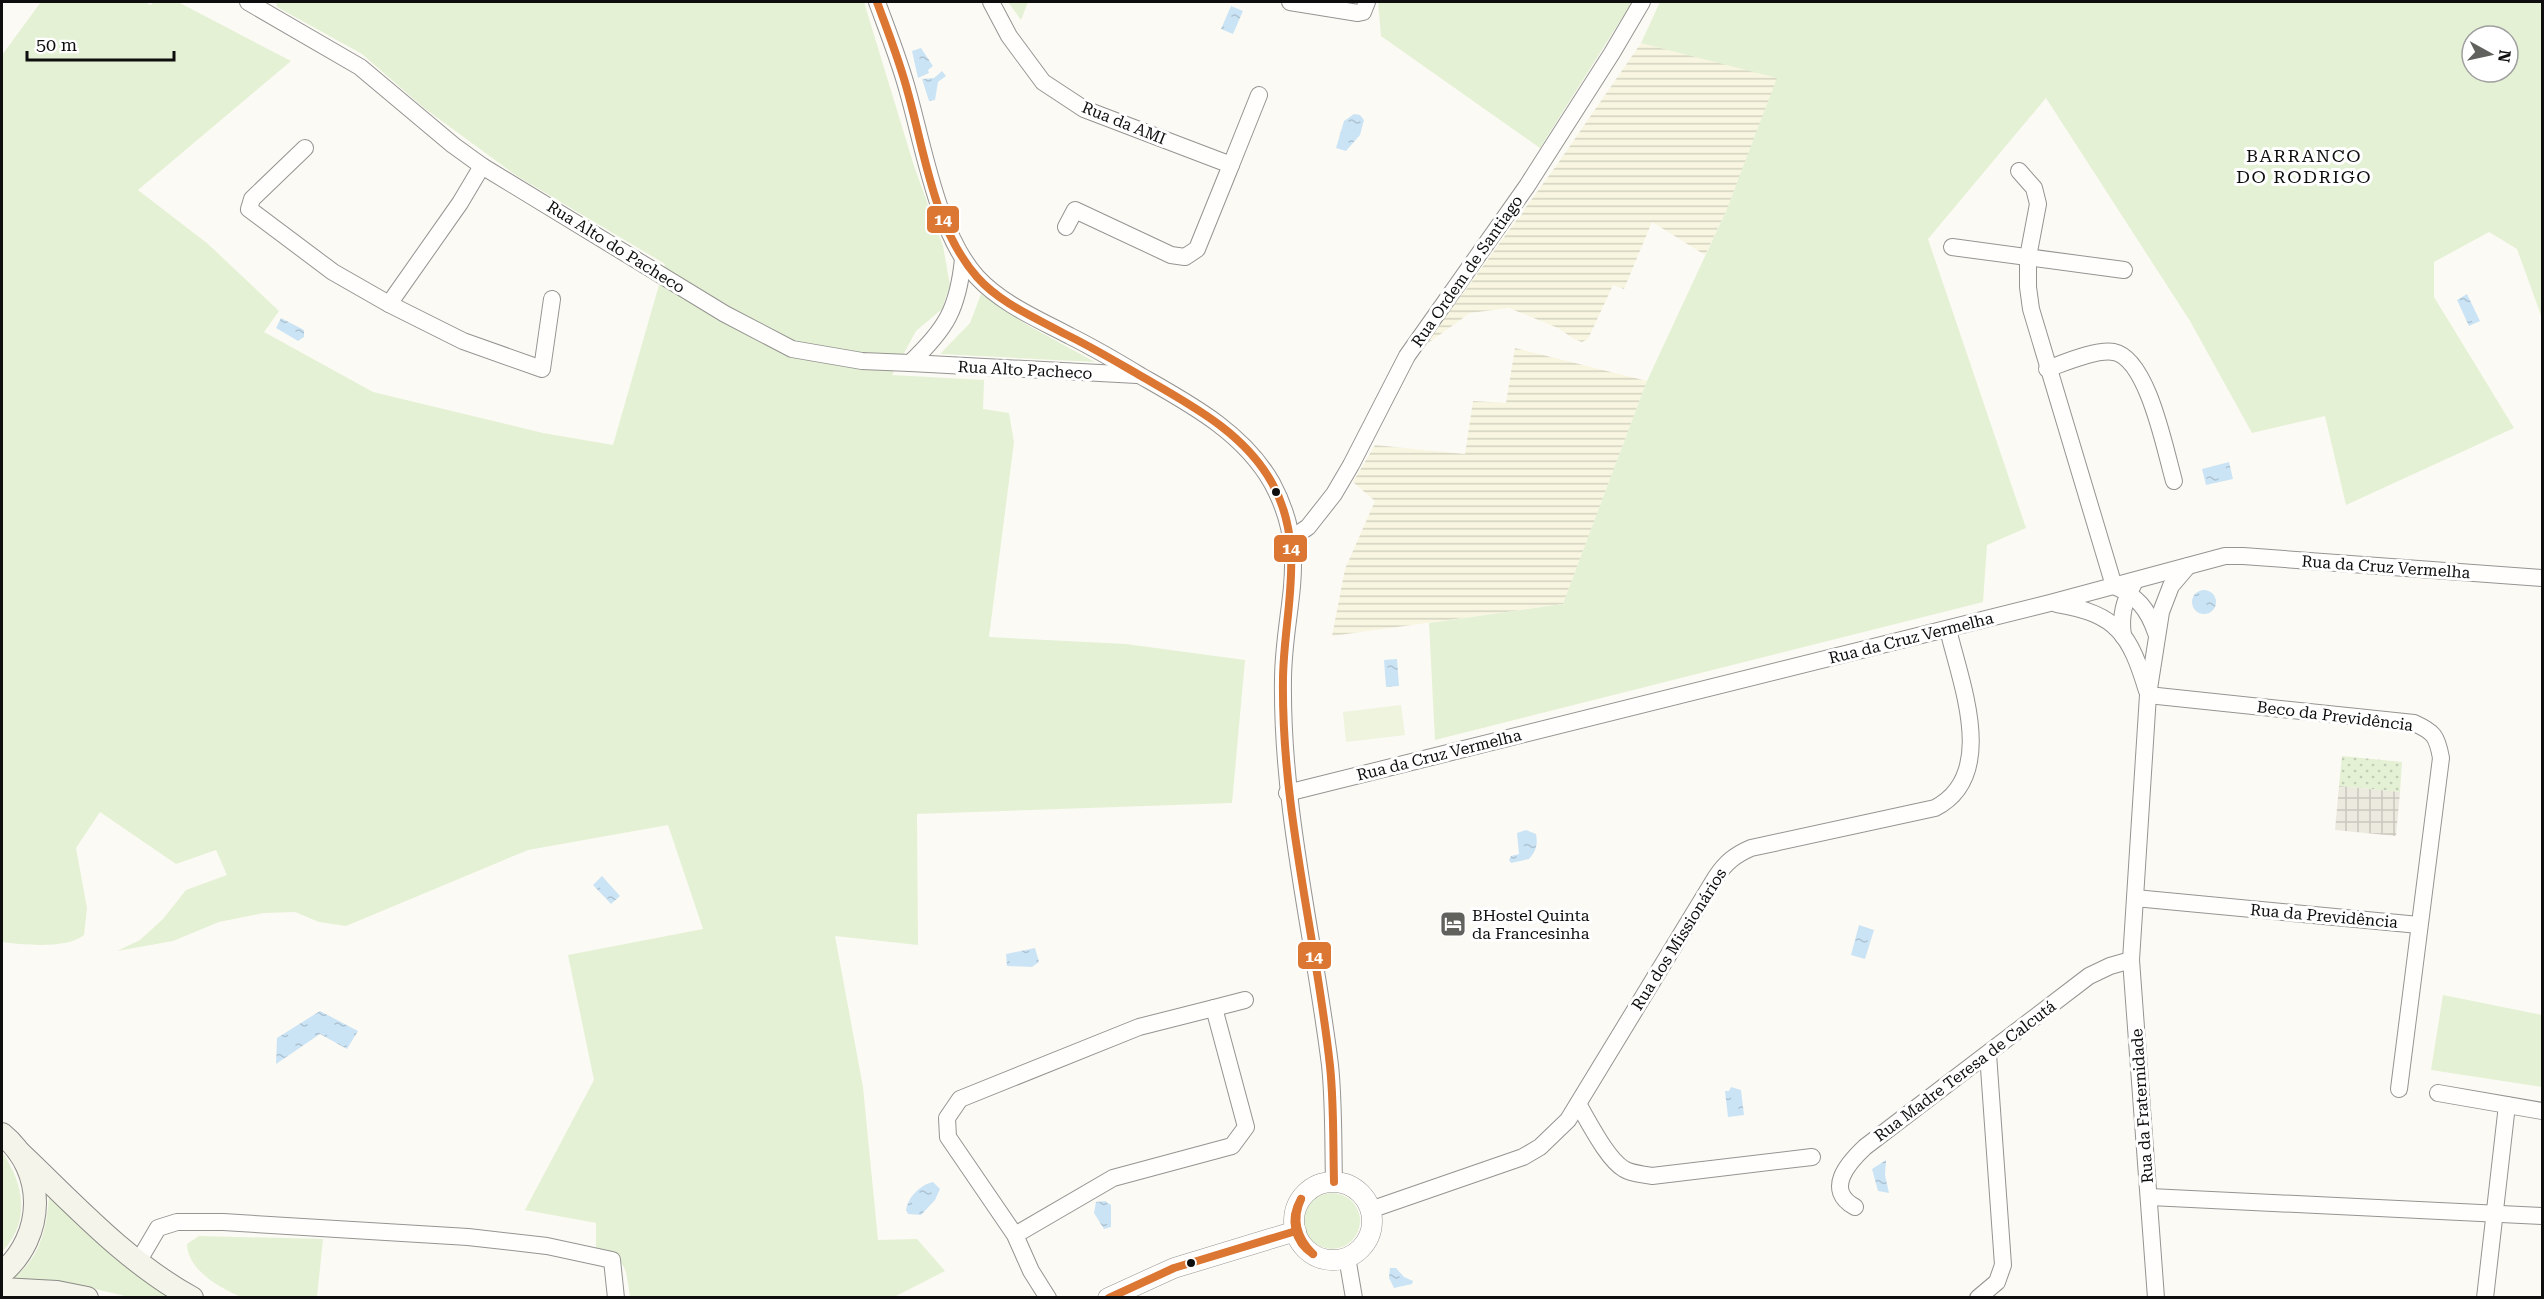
<svg xmlns="http://www.w3.org/2000/svg" width="2544" height="1299" viewBox="0 0 2544 1299" font-family="'Roboto Serif',serif">
<style>
.farmland{fill:url(#farmland-rules)}
.grass{fill:#e4f1d4;fill-rule:evenodd}
.park{fill:url(#park-dots)}
.pitch{fill:#eef4de}
.plaza{fill:url(#plaza-grid)}
.water{fill:url(#water-ripples)}
.lines{fill:none;stroke-linecap:round;stroke-linejoin:round}
.minor-casing{stroke:#959492;stroke-width:18}
.tertiary-casing{stroke:#959492;stroke-width:21}
.secondary-casing{stroke:#8c8b88;stroke-width:24}
.minor{stroke:#fffefd;stroke-width:16}
.tertiary{stroke:#fffefd;stroke-width:20}
.secondary{stroke:#f5f4ea;stroke-width:22}
.bus-1-casing{stroke:#fff;stroke-width:12}
.bus-1{stroke:#dc7633;stroke-width:8}
.bus-dot{fill:#0e0e0e;stroke:#fff;stroke-width:2}
.labels{text-anchor:middle;dominant-baseline:central;stroke-width:6;stroke-linejoin:round;paint-order:stroke}
.street-label{font-size:16px;fill:#0e0e0e;stroke:#fff}
.poi-label{font-size:16px;fill:#0e0e0e;stroke:#fff;text-anchor:start}
.neighbourhood-label{font-size:18px;letter-spacing:1.5px;fill:#0e0e0e;stroke:#fff}
.line-badge{stroke:#fff;stroke-width:2}
.badge-label{font-size:16px;text-anchor:middle;font-weight:bold;fill:#fff}
</style>
<defs>
<pattern id="farmland-rules" width="6" height="5" patternUnits="userSpaceOnUse" patternTransform="scale(1.5)"><rect width="6" height="5" fill="#f8f6e1"/><path d="M0 2.5h6" fill="none" stroke="#d3d2c0"/></pattern>
<pattern id="park-dots" width="8" height="8" patternUnits="userSpaceOnUse" patternTransform="scale(1.5)"><rect width="8" height="8" fill="#e4f1d4"/><path d="M2 2h.1M6 6h.1" fill="none" stroke="#c2cdb5" stroke-width="1.8" stroke-linecap="round"/></pattern>
<pattern id="plaza-grid" width="8" height="8" patternUnits="userSpaceOnUse" patternTransform="scale(1.5)"><rect width="8" height="8" fill="#ece9df"/><path d="M0 4h8M4 0v8" fill="none" stroke="#c9c7be"/></pattern>
<pattern id="water-ripples" width="26" height="14" patternUnits="userSpaceOnUse" patternTransform="scale(1.5)"><rect width="26" height="14" fill="#cbe4f5"/><path d="M2 4q2-2 4 0t4 0M15 11q2-2 4 0t4 0" fill="none" stroke="#adc2d1"/></pattern>
</defs>
<rect width="100%" height="100%" fill="#fcfaf4"/>
<g class="farmland">
<path d="M 1641,43 L 1778,77 L 1727,209 L 1705,255 L 1652,222 L 1624,289 L 1613,285 L 1588,339 L 1582,342 L 1574,339 L 1558,328 L 1509,308 L 1470,313 L 1417,351 L 1467,288 L 1556,166 Z"/>
<path d="M 1515,348 L 1647,381 L 1563,604 L 1332,636 L 1345,569 L 1375,501 L 1353,482 L 1375,445 L 1465,454 L 1473,401 L 1506,403 Z"/>
</g>
<g class="grass">
<path d="M 41,2 L 144,2 L 151,5 L 153,2 L 178,2 L 291,61 L 138,190 L 208,244 L 279,311 L 264,332 L 373,392 L 543,433 L 613,445 L 665,264 L 517,176 L 424,108 L 362,54 L 277,7 L 276,2 L 864,2 L 914,166 L 943,246 L 950,285 L 942,309 L 916,331 L 892,375 L 984,380 L 983,409 L 1009,413 L 1014,442 L 989,637 L 1126,644 L 1245,660 L 1232,803 L 917,814 L 918,945 L 835,936 L 863,1087 L 878,1240 L 917,1239 L 945,1271 L 894,1297 L 630,1297 C 625,1264 628,1263 596,1248 L 596,1223 L 525,1210 L 594,1080 L 568,955 L 703,929 L 668,825 L 528,850 L 346,926 L 319,922 L 295,912 L 264,913 L 219,922 L 173,941 L 117,951 L 140,940 L 163,919 L 186,890 L 227,875 L 216,850 L 176,864 L 100,812 L 76,848 L 87,908 L 84,935 C 68,949 23,945 2,942 L 2,55 Z"/>
<path d="M 1008,2 L 1028,2 L 1021,20 Z"/>
<path d="M 1378,2 L 1632,2 L 1540,148 L 1381,36 Z"/>
<path d="M 1660,2 L 2542,2 L 2542,318 L 2517,249 L 2489,232 L 2434,262 L 2434,297 L 2514,428 L 2346,505 L 2325,416 L 2252,433 L 2190,321 L 2046,98 L 1928,239 L 2026,528 L 1987,545 L 1983,602 L 1435,740 L 1429,623 L 1563,604 L 1647,381 L 1727,209 L 1777,78 L 1641,43 ZM 2472,36 L 2508,36 L 2508,72 L 2472,72 Z"/>
<path d="M 981,294 L 1029,326 L 1095,362 L 940,354 L 970,323 Z"/>
<path d="M 2443,995 L 2542,1015 L 2542,1087 L 2431,1070 Z"/>
<path d="M 2,1152 C 24,1184 31,1221 2,1252 Z"/>
<path d="M 49,1193 L 174,1297 L 129,1297 L 74,1284 L 9,1280 C 40,1263 48,1225 49,1193 Z"/>
<circle cx="1332" cy="1221" r="28"/>
<path d="M 199,1236 L 323,1239 L 317,1297 C 302,1298 254,1299 242,1297 C 220,1289 187,1269 187,1244 Z"/>
</g>
<path class="park" d="M 2342,756 L 2402,762 L 2400,792 L 2339,786 Z"/>
<path class="pitch" d="M 1401,705 L 1405,735 L 1346,742 L 1343,712 Z"/>
<path class="plaza" d="M 2339,786 L 2400,792 L 2396,836 L 2335,830 Z"/>
<g class="water">
<path d="M 1231,6 L 1243,11 L 1233,34 L 1221,29 Z"/>
<path d="M 921,48 L 933,66 L 928,70 L 929,73 L 918,78 L 912,51 Z"/>
<path d="M 942,71 L 946,76 L 938,82 L 935,100 L 929,101 L 922,79 L 934,78 Z"/>
<path d="M 1354,114 L 1360,115 L 1364,120 L 1360,135 L 1346,151 L 1336,148 L 1344,121 Z"/>
<path d="M 2467,294 L 2480,321 L 2469,326 L 2457,300 Z"/>
<path d="M 281,318 L 304,330 L 304,337 L 298,341 L 276,328 Z"/>
<path d="M 2229,462 L 2233,479 L 2206,485 L 2202,469 Z"/>
<circle cx="2204" cy="602" r="12"/>
<path d="M 1397,659 L 1399,686 L 1386,687 L 1384,660 Z"/>
<path d="M 1526,830 L 1536,834 C 1538,845 1536,851 1529,859 L 1511,863 L 1509,860 L 1511,856 L 1519,854 L 1517,833 Z"/>
<path d="M 602,876 L 620,896 L 611,904 L 593,885 Z"/>
<path d="M 1859,925 L 1874,930 L 1865,959 L 1851,955 Z"/>
<path d="M 1035,948 L 1039,962 L 1032,967 L 1007,966 L 1006,954 Z"/>
<path d="M 320,1011 L 358,1031 L 347,1049 L 320,1034 L 276,1064 L 277,1038 Z"/>
<path d="M 1731,1087 L 1741,1090 L 1744,1115 L 1728,1117 L 1725,1091 L 1729,1091 Z"/>
<path d="M 1886,1160 L 1885,1175 L 1889,1193 L 1878,1191 L 1872,1169 Z"/>
<path d="M 933,1182 L 940,1189 L 935,1200 L 921,1215 L 908,1214 L 906,1210 C 908,1197 920,1185 933,1182 Z"/>
<path d="M 1105,1201 L 1111,1205 L 1111,1227 L 1104,1229 L 1094,1213 L 1096,1202 Z"/>
<path d="M 1390,1268 L 1396,1268 L 1404,1277 L 1413,1281 L 1412,1284 L 1394,1288 L 1389,1278 Z"/>
</g>
<g class="lines">
<defs>
<g id="minor">
<path d="M 248,2 L 360,67 L 453,145 L 482,166 L 725,314 L 792,349 L 862,361 L 910,363 C 946,329 958,309 963,259"/>
<path d="M 877,2 C 888,32 900,62 908,92 C 924,149 938,234 977,277 C 1002,304 1038,319 1070,336 C 1094,348 1118,362 1141,376 C 1190,404 1243,432 1272,483 C 1311,555 1284,604 1283,678 C 1281,809 1314,936 1330,1065 C 1334,1103 1333,1143 1334,1182"/>
<path d="M 991,2 L 1009,36 L 1043,82 L 1084,109 L 1231,165 L 1259,95"/>
<path d="M 1290,2 L 1358,13 L 1363,12 L 1367,2"/>
<path d="M 305,148 L 252,199 L 249,209 L 333,272 L 389,304 L 463,341 L 542,369 L 552,299"/>
<path d="M 2019,171 L 2034,188 L 2038,204 L 2028,257 L 2028,287 L 2031,309 L 2114,586 C 2137,596 2148,609 2156,633"/>
<path d="M 1066,227 L 1075,210 L 1171,255 L 1185,257 L 1197,249 L 1231,165"/>
<path d="M 1952,247 L 2124,270"/>
<path d="M 389,304 L 460,203 L 482,166"/>
<path d="M 910,363 L 1137,375"/>
<path d="M 2047,369 C 2064,363 2096,349 2114,352 C 2148,359 2165,450 2174,481"/>
<path d="M 1292,538 L 1308,527 L 1334,494 L 1351,465 L 1407,356 L 1527,186 L 1612,53 L 1642,2"/>
<path d="M 2057,604 C 2118,614 2130,635 2147,691"/>
<path d="M 2123,636 C 2120,615 2124,602 2134,583"/>
<path d="M 2148,695 L 2414,723 C 2434,732 2437,736 2441,758 L 2399,1089"/>
<path d="M 1287,793 L 2050,603 L 2225,556 L 2243,556 L 2542,578"/>
<path d="M 2135,898 L 2419,925"/>
<path d="M 1214,1008 L 1245,1000"/>
<path d="M 2438,1093 L 2542,1111"/>
<path d="M 1578,1104 C 1589,1122 1607,1159 1624,1169 C 1632,1174 1643,1174 1652,1176 L 1812,1157"/>
<path d="M 2150,1197 L 2542,1216"/>
<path d="M 1855,1207 C 1824,1190 1848,1163 1865,1147 L 2089,976 L 2110,966 L 2131,960"/>
<path d="M 1370,1210 L 1523,1157 L 1540,1147 L 1568,1120 L 1716,877 C 1726,862 1735,855 1751,848 L 1935,808 C 1999,775 1960,682 1948,629"/>
<path d="M 1015,1235 L 1113,1178 L 1232,1146 L 1246,1127 L 1214,1008 L 1139,1027 L 960,1099 L 947,1118 L 948,1137 L 1015,1235 L 1031,1271 L 1048,1298"/>
<path d="M 1347,1257 L 1354,1298"/>
<path d="M 138,1262 L 158,1228 L 177,1222 L 223,1222 L 468,1237 L 547,1246 L 612,1260 L 616,1298"/>
<path d="M 1978,1298 L 1997,1282 L 2003,1265 L 1988,1054"/>
<path d="M 2156,1298 L 2131,960 L 2148,695 L 2161,612 L 2171,586 L 2188,566"/>
<path d="M 2485,1298 L 2507,1105"/>
</g>
<g id="tertiary">
<circle cx="1333" cy="1221" r="39"/>
<path d="M 1108,1298 L 1174,1268 L 1296,1231"/>
</g>
<g id="secondary">
<path d="M 2,1134 C 47,1171 45,1236 2,1273"/>
<path d="M 19,1152 C 73,1203 125,1261 192,1298"/>
<path d="M 2,1289 L 57,1292 L 87,1298"/>
</g>
</defs>
<use href="#minor" class="minor-casing"/>
<use href="#tertiary" class="tertiary-casing"/>
<use href="#secondary" class="secondary-casing"/>
<use href="#minor" class="minor"/>
<use href="#tertiary" class="tertiary"/>
<use href="#secondary" class="secondary"/>
<defs>
<g id="bus-1">
<path d="M 877,2 C 888,32 900,62 908,93 C 925,154 934,228 977,277 C 1000,303 1034,317 1063,333 C 1090,346 1115,361 1141,376 C 1189,404 1244,432 1272,483 C 1307,546 1284,611 1283,678 C 1281,809 1316,936 1330,1066 C 1334,1104 1333,1143 1334,1182"/>
<path d="M 1301,1199 C 1291,1221 1298,1239 1313,1254"/>
<path d="M 1301,1199 C 1289,1219 1294,1242 1313,1254"/>
<path d="M 1109,1298 L 1174,1268 L 1296,1231"/>
</g>
</defs>
<use href="#bus-1" class="bus-1-casing"/>
<use href="#bus-1" class="bus-1"/>
</g>
<defs>
<symbol id="hotel-square" viewBox="-11 -11 22 22"><rect x="-9" y="-9" width="18" height="18" rx="4" fill="#61615e" stroke="#fff"/><path d="M-6-4.5h1.5V1H6V5H4.5V3h-9V5H-6ZM-4 0a1.8 1.8 0 1 1 3.6 0ZM.5 0V-2.5h3Q6-2.5 6 0Z" fill="#fff"/></symbol>
</defs>
<g fill-rule="evenodd">
<use href="#hotel-square" x="1438" y="909" width="30" height="30"/>
</g>
<g class="bus-dot">
<circle cx="1276" cy="492" r="5"/>
<circle cx="1191" cy="1263" r="5"/>
</g>
<g class="labels">
<g class="street-label">
<text transform="translate(1124 123) rotate(22)">Rua da AMI</text>
<text transform="translate(616 247) rotate(32)">Rua Alto do Pacheco</text>
<text transform="translate(1467 271) rotate(-55)">Rua Ordem de Santiago</text>
<text transform="translate(1025 370) rotate(3)">Rua Alto Pacheco</text>
<text transform="translate(2386 567) rotate(4)">Rua da Cruz Vermelha</text>
<text transform="translate(1911 638) rotate(-14)">Rua da Cruz Vermelha</text>
<text transform="translate(2335 716) rotate(7)">Beco da Previdência</text>
<text transform="translate(1439 755) rotate(-14)">Rua da Cruz Vermelha</text>
<text transform="translate(2324 916) rotate(5)">Rua da Previdência</text>
<text transform="translate(1679 939) rotate(-58)">Rua dos Missionários</text>
<text transform="translate(1965 1071) rotate(-37)">Rua Madre Teresa de Calcutá</text>
<text transform="translate(2142 1106) rotate(-94)">Rua da Fraternidade</text>
</g>
<g class="poi-label">
<text x="1472" y="915">BHostel Quinta<tspan x="1472" dy="18">da Francesinha</tspan></text>
</g>
<g class="neighbourhood-label">
<text x="2304" y="155">BARRANCO<tspan x="2304" dy="21">DO RODRIGO</tspan></text>
</g>
</g>
<g class="line-badge">
<rect x="926" y="205" width="34" height="29" rx="6" fill="#dc7633"/>
<rect x="1273" y="534" width="35" height="29" rx="6" fill="#dc7633"/>
<rect x="1297" y="941" width="35" height="29" rx="6" fill="#dc7633"/>
</g>
<g class="badge-label">
<text x="943" y="225">14</text>
<text x="1291" y="554">14</text>
<text x="1314" y="962">14</text>
</g>
<rect width="2544" height="1299" fill="none" stroke="#0e0e0e" stroke-width="6"/>
<g transform="translate(2490 54) rotate(98)"><circle r="28" fill="#ffffff" stroke="#9f9f9f" stroke-width="1.5"/>
<path d="M0-4.5L10 22L0 15L-10 22Z" fill="#61615e"/>
<text y="-9" font-size="16" font-weight="bold" text-anchor="middle" fill="#0e0e0e">N</text>
</g>
<path d="M27 51v9h147v-9" fill="none" stroke="#0e0e0e" stroke-width="3"/>
<text x="36" y="51" font-size="18" fill="#0e0e0e" stroke="#ffffff" stroke-width="4.5" paint-order="stroke">50 m</text>
</svg>
